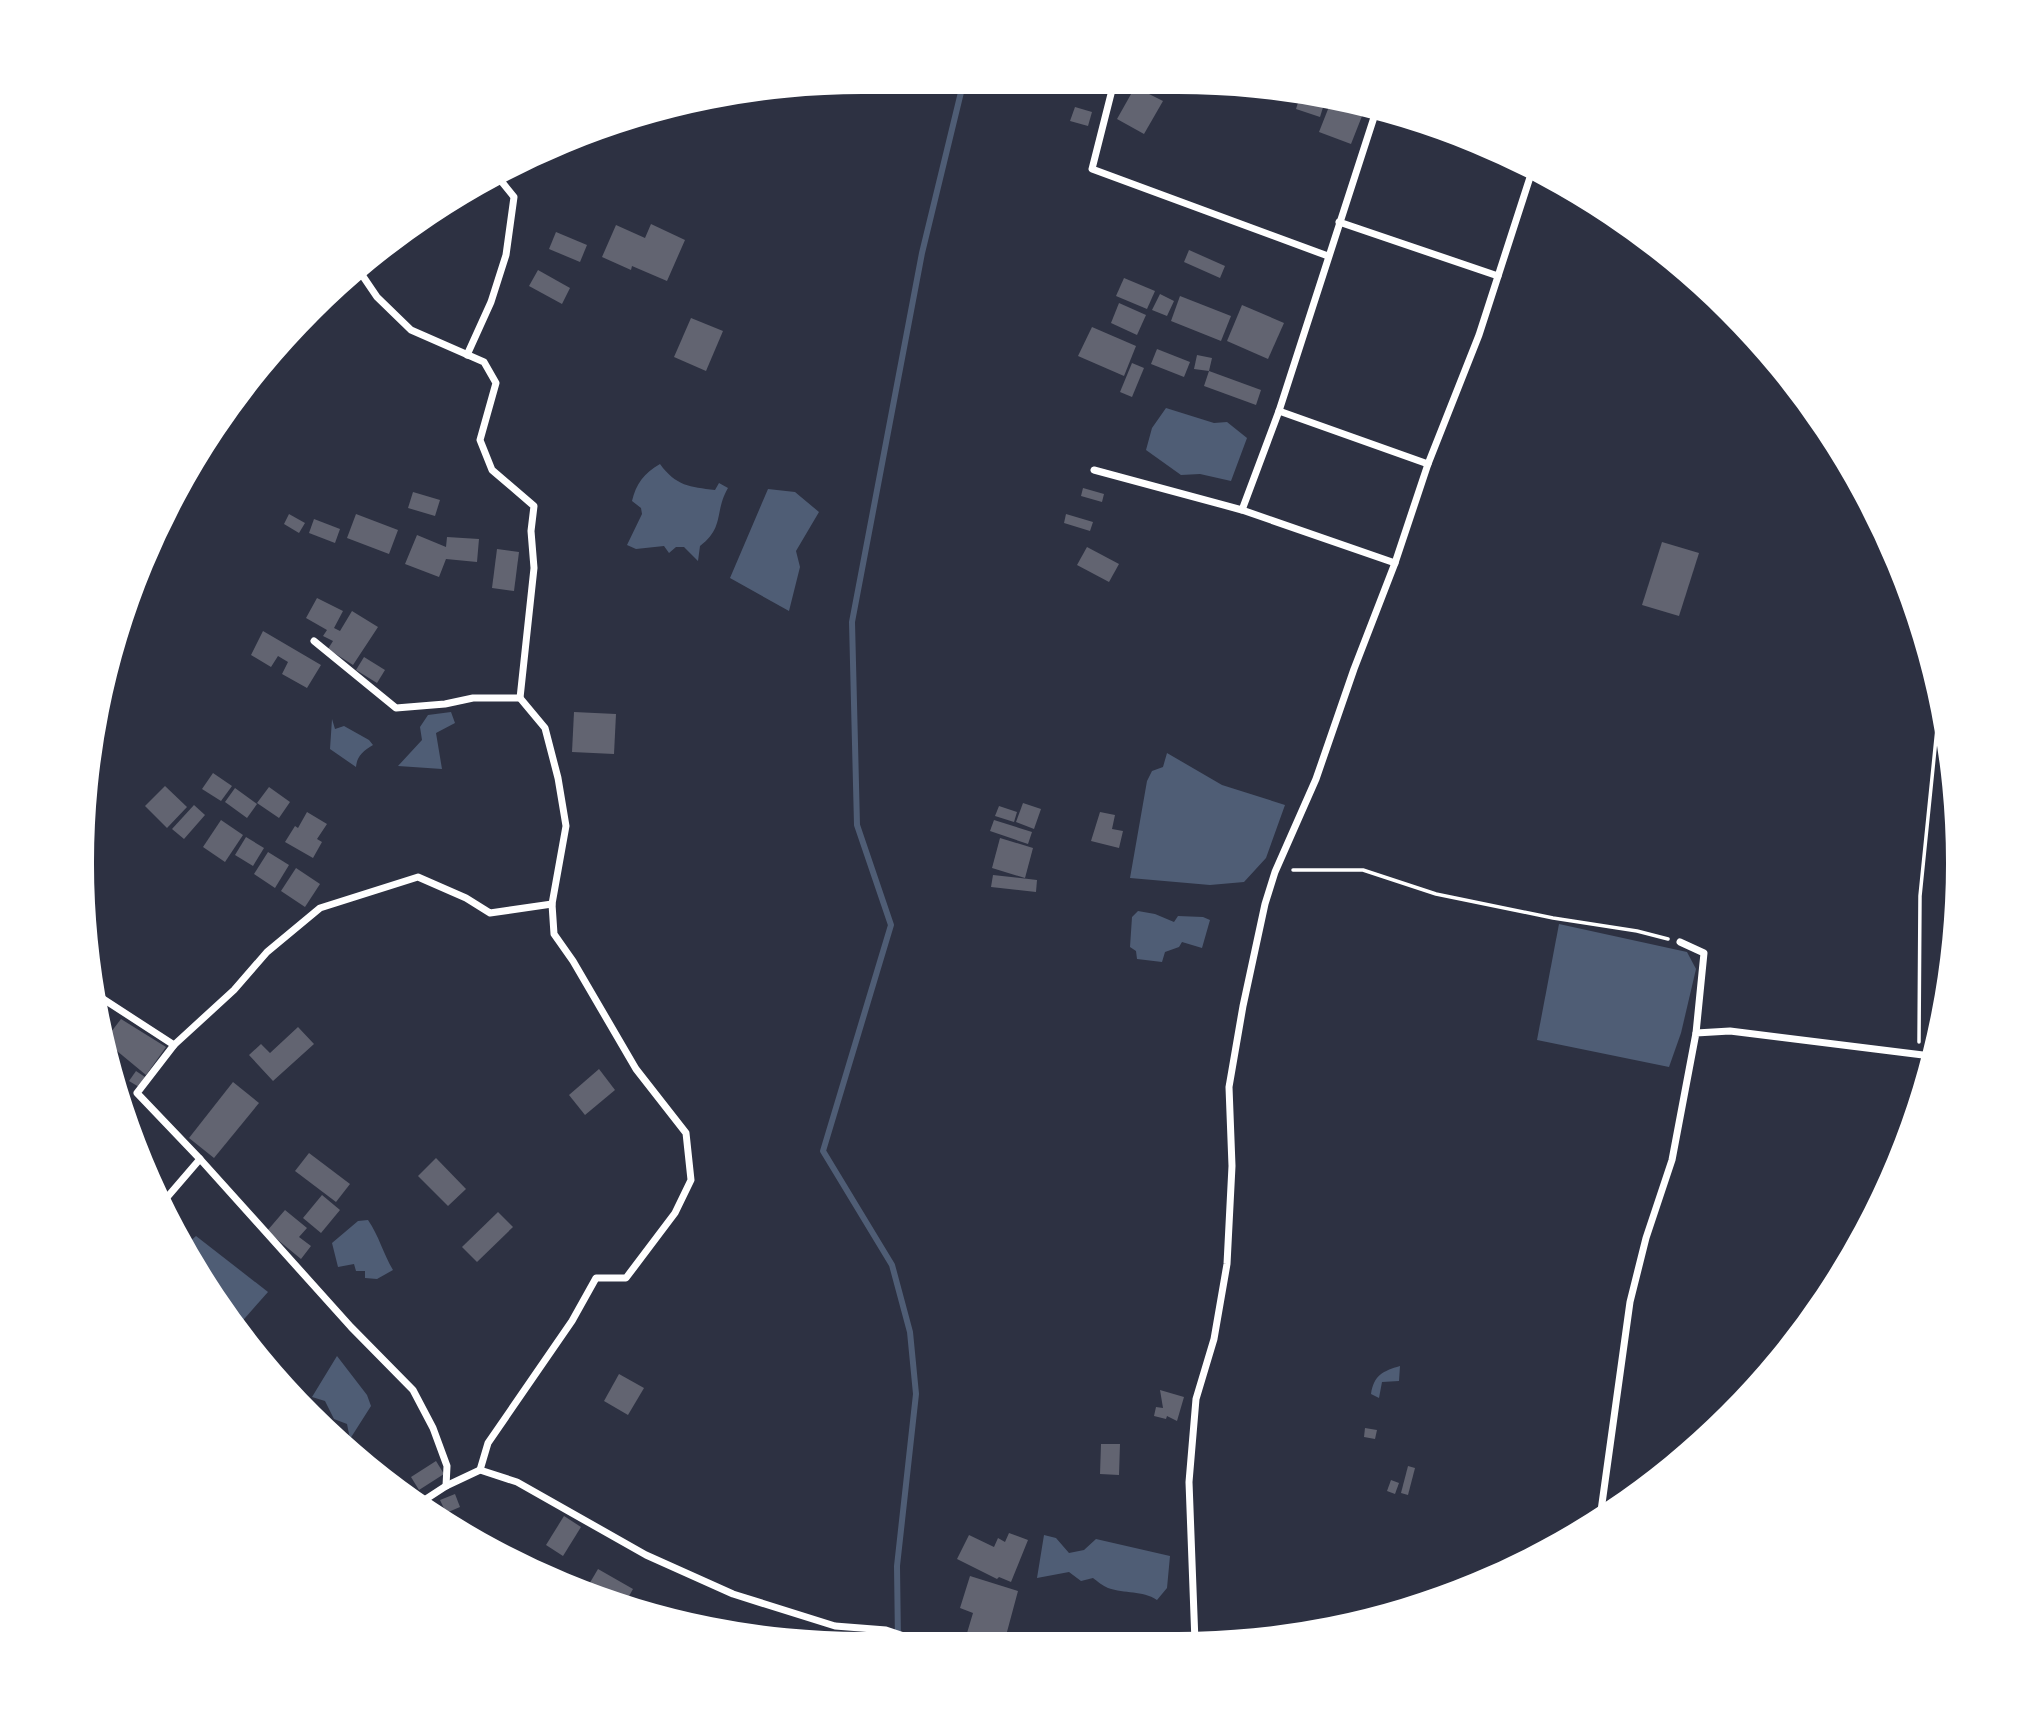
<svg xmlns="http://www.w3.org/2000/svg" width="2041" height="1726" viewBox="0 0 2041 1726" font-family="'Fira Sans Condensed',sans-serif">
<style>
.water{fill:#4f5d75}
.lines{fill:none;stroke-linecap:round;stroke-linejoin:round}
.stream{stroke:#4f5d75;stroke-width:6}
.building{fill:#626471}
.path{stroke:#fff;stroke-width:3.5}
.minor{stroke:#fff;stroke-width:7}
</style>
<rect width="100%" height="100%" fill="#2d3142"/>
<g class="water">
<path d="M 1166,408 L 1214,423 L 1227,422 L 1247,438 L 1231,481 L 1200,474 L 1181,475 L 1146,450 L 1152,428 Z"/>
<path d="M 660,464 C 676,486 690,487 715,490 L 719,483 L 728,488 C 714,512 725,527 700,546 L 698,561 L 684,547 L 676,547 L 669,553 L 664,546 L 636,549 L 627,545 L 642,514 L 641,508 L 632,501 C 636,484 644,473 660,464 Z"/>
<path d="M 768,489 L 795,492 L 819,512 L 796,551 L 800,567 L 789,611 L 730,578 Z"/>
<path d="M 451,712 L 455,723 L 436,733 L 442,769 L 398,766 L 422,740 L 420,727 L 428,715 Z"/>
<path d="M 332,719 L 335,729 L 344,726 L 369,740 L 373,745 C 363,751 357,756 356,767 L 330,749 Z"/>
<path d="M 1167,753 L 1222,785 L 1285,805 L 1266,858 L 1244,882 L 1210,885 L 1130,878 L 1147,781 L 1152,771 L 1163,767 Z"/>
<path d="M 1138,911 L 1155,914 L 1174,922 L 1178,916 L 1203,917 L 1210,920 L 1202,948 L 1182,942 L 1179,947 L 1165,952 L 1162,962 L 1137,959 L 1136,951 L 1130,947 L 1132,917 Z"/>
<path d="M 1559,924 L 1687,952 L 1696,969 L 1681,1033 L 1669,1067 L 1537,1040 Z"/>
<path d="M 368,1220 C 379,1236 383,1253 393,1270 L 377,1279 L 365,1278 L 365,1271 L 356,1271 L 354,1264 L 338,1267 L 332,1243 L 358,1221 Z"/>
<path d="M 196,1236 L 268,1292 L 238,1326 L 214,1297 L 186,1245 Z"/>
<path d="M 337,1356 L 367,1395 L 371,1406 L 350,1439 L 347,1424 L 334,1419 L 325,1401 L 312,1397 Z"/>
<path d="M 1400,1366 L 1399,1381 L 1382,1382 L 1379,1398 L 1371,1394 C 1374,1375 1383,1371 1400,1366 Z"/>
<path d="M 1044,1535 L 1056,1538 L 1069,1553 L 1084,1550 L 1096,1539 L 1170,1556 L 1167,1588 L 1157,1600 C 1142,1590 1125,1594 1108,1588 C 1103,1586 1097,1581 1093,1578 L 1081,1581 L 1069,1572 L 1037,1578 Z"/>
</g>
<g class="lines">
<path class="stream" d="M 898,1642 L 897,1566 L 916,1394 L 910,1332 L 892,1265 L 823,1151 L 891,925 L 857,825 L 852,622 L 922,253 L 963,84"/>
</g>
<g class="building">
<path d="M 1135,87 L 1163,101 L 1144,134 L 1117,119 Z"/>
<path d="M 1301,93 L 1326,98 L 1320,117 L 1296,109 Z"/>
<path d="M 1332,99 L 1364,111 L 1351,144 L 1319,132 Z"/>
<path d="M 1075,107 L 1092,112 L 1088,126 L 1070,121 Z"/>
<path d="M 651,224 L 685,240 L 667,281 L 632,266 L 631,270 L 602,257 L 616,225 L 645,238 Z"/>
<path d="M 556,232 L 587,245 L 580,262 L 549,249 Z"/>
<path d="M 1189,250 L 1225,266 L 1220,278 L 1184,262 Z"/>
<path d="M 538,270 L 570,288 L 562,304 L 529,286 Z"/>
<path d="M 1124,278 L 1155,291 L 1147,309 L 1116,296 Z"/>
<path d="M 1160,294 L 1174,301 L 1167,316 L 1152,310 Z"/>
<path d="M 1180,296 L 1231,316 L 1221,341 L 1171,321 Z"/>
<path d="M 1119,303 L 1146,315 L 1137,335 L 1111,323 Z"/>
<path d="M 1242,305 L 1284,323 L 1268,359 L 1227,341 Z"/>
<path d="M 691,318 L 723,331 L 706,371 L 674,357 Z"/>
<path d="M 1092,327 L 1136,346 L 1124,376 L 1078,356 Z"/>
<path d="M 1157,349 L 1190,362 L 1184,377 L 1151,364 Z"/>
<path d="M 1197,355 L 1212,358 L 1209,371 L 1194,369 Z"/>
<path d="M 1132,363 L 1144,368 L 1132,397 L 1120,392 Z"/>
<path d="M 1209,371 L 1261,390 L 1256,405 L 1204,386 Z"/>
<path d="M 1083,488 L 1104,494 L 1102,502 L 1081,496 Z"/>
<path d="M 413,492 L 440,500 L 435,516 L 408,508 Z"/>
<path d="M 289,514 L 305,523 L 299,533 L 284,524 Z"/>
<path d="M 356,514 L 398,530 L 389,554 L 347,538 Z"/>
<path d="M 1066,514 L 1093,522 L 1090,531 L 1064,523 Z"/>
<path d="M 314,519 L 340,529 L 335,543 L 309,533 Z"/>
<path d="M 417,535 L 446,547 L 447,537 L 479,539 L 477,562 L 446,559 L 439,577 L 405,564 Z"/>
<path d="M 1662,542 L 1699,553 L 1679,616 L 1642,605 Z"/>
<path d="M 1087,547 L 1119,564 L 1109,582 L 1077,565 Z"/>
<path d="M 497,549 L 519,552 L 514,591 L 492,588 Z"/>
<path d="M 317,598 L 343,611 L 334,628 L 340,631 L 352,611 L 378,627 L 353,665 L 328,649 L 333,641 L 323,636 L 327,630 L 306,618 Z"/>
<path d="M 263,631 L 321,665 L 307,688 L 282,674 L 288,662 L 278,656 L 271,667 L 251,655 Z"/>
<path d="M 364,657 L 385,670 L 377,683 L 356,670 Z"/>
<path d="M 574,712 L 616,714 L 614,754 L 572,752 Z"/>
<path d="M 1945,722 L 1947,747 L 1940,746 Z"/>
<path d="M 213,773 L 232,786 L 221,801 L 202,789 Z"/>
<path d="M 165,786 L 187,807 L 167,828 L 145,806 Z"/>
<path d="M 269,787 L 290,802 L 279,818 L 257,803 Z"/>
<path d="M 235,788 L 257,804 L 247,818 L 225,802 Z"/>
<path d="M 1023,803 L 1041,809 L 1034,829 L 1016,822 Z"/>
<path d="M 194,805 L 205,815 L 184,839 L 172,829 Z"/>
<path d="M 999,806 L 1017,812 L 1014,822 L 995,816 Z"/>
<path d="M 307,812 L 327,824 L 317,839 L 322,842 L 313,858 L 285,842 L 295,826 L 298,828 Z"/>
<path d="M 1100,812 L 1115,815 L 1112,829 L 1123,831 L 1119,848 L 1091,841 Z"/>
<path d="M 221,820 L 243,835 L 225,862 L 203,847 Z"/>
<path d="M 994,820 L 1032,832 L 1028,844 L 990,831 Z"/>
<path d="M 246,837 L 264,848 L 253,866 L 235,855 Z"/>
<path d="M 1000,838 L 1033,848 L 1025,878 L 992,868 Z"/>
<path d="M 268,852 L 289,865 L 275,888 L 254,874 Z"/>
<path d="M 296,868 L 320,884 L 305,907 L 281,891 Z"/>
<path d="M 993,875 L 1037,880 L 1036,892 L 991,887 Z"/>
<path d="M 121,1019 L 166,1047 L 146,1075 L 111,1046 L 108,1036 Z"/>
<path d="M 298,1027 L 314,1044 L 273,1081 L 249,1055 L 261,1044 L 270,1053 Z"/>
<path d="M 599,1069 L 615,1090 L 585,1115 L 569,1095 Z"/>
<path d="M 136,1071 L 145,1077 L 139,1087 L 129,1081 Z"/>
<path d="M 233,1082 L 259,1103 L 214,1158 L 189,1138 Z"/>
<path d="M 309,1153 L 350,1184 L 336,1202 L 295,1171 Z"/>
<path d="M 436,1158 L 466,1189 L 448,1206 L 418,1176 Z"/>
<path d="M 322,1195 L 340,1210 L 321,1233 L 303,1218 Z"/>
<path d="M 285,1210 L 307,1228 L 299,1237 L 311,1246 L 301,1259 L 267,1231 Z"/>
<path d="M 498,1212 L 513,1227 L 477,1262 L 462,1247 Z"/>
<path d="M 619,1374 L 644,1388 L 628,1415 L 604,1401 Z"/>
<path d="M 1160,1390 L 1184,1397 L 1177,1421 L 1167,1416 L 1166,1419 L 1154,1416 L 1156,1407 L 1163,1408 Z"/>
<path d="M 1365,1428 L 1377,1430 L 1375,1439 L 1364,1437 Z"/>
<path d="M 1101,1444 L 1120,1444 L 1119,1475 L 1100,1474 Z"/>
<path d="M 436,1461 L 444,1474 L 419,1490 L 411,1477 Z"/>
<path d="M 1408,1466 L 1415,1468 L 1408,1495 L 1401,1493 Z"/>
<path d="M 1391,1480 L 1399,1483 L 1395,1494 L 1387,1491 Z"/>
<path d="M 455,1494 L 460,1507 L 446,1513 L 440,1500 Z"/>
<path d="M 564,1516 L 581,1527 L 563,1556 L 546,1545 Z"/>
<path d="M 467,1528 L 503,1544 L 509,1548 L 507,1554 L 472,1539 L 465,1533 Z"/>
<path d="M 1009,1533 L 1028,1540 L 1011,1582 L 999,1577 L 997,1579 L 957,1559 L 969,1535 L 994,1547 L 998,1538 L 1005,1542 Z"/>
<path d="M 598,1569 L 633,1589 L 624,1605 L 588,1586 Z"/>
<path d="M 970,1576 L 1018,1591 L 1004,1643 L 967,1633 L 973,1613 L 960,1608 Z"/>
</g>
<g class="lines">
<g class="path">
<path d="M 1293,870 L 1363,870 L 1436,894 L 1553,918 L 1637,931 L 1668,939"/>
<path d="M 1919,1042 L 1920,896 L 1940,699"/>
</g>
<g class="minor">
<path d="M 1113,86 L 1092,169 L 1328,256"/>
<path d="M 1339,222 L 1498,276"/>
<path d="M 358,269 L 377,297 L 411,330 L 484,362 L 496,383 L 480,440 L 492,470 L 534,506 L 531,531 L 534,568 L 520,698"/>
<path d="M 467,355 L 491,302 L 506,255 L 514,197 L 502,182 L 501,174"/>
<path d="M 1279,411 L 1428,464"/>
<path d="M 1094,470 L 1242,510 L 1395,563"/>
<path d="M 1242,510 L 1279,411 L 1377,108"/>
<path d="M 314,641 L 396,708 L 445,704 L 473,698 L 520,698 L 545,728 L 558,778 L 566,826 L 552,904 L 554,934 L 573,961 L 636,1069 L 686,1133 L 691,1180 L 675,1213 L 626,1278 L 596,1278 L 572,1321 L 488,1443 L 480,1470"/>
<path d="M 1680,942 L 1704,953 L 1696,1033"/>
<path d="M 97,995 L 174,1045"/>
<path d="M 200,1159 L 351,1327 L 413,1390 L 433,1428 L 447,1466 L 446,1486"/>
<path d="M 163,1202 L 200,1159 L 137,1093 L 174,1045 L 234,990 L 267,952 L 320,908 L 418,877 L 466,898 L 490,913 L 552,904"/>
<path d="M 423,1501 L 446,1486 L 480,1470 L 517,1482 L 646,1555 L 733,1594 L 835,1626 L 886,1630 L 925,1643"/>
<path d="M 1600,1518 L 1630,1302 L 1646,1238 L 1672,1160 L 1696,1033 L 1730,1031 L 1931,1056"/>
<path d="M 1195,1642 L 1189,1482 L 1196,1399 L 1214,1339 L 1227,1264 L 1232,1166 L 1229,1087 L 1243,1006 L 1265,904 L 1275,872 L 1316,779 L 1354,669 L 1395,563 L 1428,464 L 1479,335 L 1533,168"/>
</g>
</g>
<path d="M0 0H2041V1726H0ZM862 94H1178A768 768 0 0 1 1946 862V864A768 768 0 0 1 1178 1632H862A768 768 0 0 1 94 864V862A768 768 0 0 1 862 94Z" fill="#fff" fill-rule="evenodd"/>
</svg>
